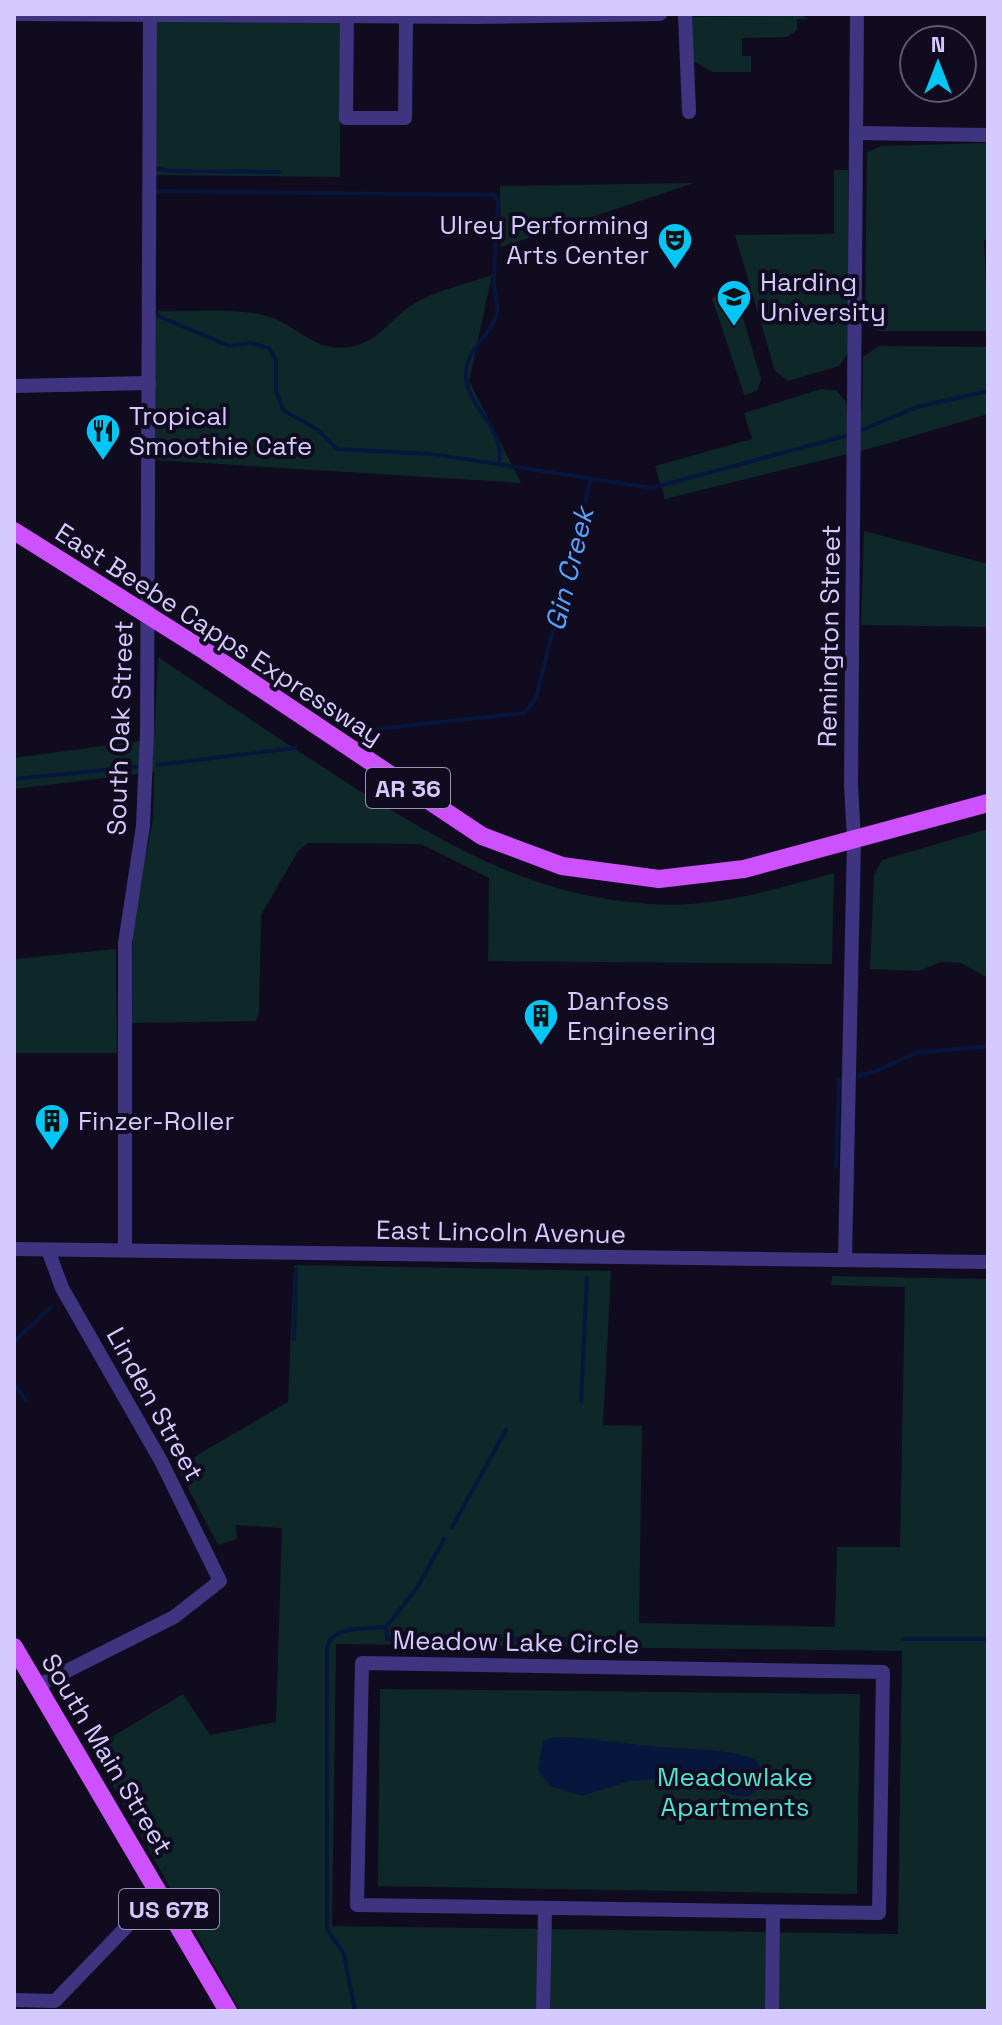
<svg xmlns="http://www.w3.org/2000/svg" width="1002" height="2025" viewBox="0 0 1002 2025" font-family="'Space Grotesk',sans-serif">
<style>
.green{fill:#0e2829;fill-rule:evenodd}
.water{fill:#07163d}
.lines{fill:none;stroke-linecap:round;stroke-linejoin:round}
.stream{stroke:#07163d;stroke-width:4}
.minor{stroke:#3e3480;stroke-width:14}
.major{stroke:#ce51ff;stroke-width:18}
.labels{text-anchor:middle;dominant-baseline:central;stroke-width:8;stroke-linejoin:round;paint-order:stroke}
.shield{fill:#110b1f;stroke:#9a91bc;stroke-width:2}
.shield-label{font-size:24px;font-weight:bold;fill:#d5caff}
.poi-label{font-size:26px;fill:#d5caff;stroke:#110b1f;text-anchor:start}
.street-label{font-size:26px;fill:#d5caff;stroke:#110b1f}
.park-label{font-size:26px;fill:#51e3cc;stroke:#110b1f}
.water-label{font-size:28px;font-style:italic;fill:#58a2ff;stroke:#110b1f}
</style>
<rect width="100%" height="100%" fill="#110b1f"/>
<g class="green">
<path d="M 803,16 L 809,19 L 797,19 L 797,30 L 787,37 L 742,38 L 742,56 L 751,56 L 751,72 L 713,72 L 691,60 L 690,17 Z"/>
<path d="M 157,21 L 341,22 L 340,177 L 155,175 Z"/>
<path d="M 988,143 L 988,239 L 984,240 L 988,331 L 879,331 L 870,328 L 865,320 L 867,152 L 882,146 Z"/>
<path d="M 834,170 L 848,170 L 848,353 L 839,366 L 788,381 L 775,371 L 735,235 L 834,234 Z"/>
<path d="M 694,183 L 501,247 L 500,186 Z"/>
<path d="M 492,275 L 469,381 L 521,483 L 156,460 L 154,322 L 159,311 C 190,312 233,308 263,315 C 298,323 316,358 358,345 C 382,337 392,318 412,305 C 433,291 467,284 492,275 Z"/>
<path d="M 735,290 L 761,379 L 757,391 L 744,395 L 712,298 Z"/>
<path d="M 879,346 L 988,347 L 988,414 L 872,448 L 665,499 L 655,466 L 752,439 L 744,413 L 821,389 L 836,390 L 846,402 L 847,413 L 862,409 L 863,357 Z"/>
<path d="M 864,531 L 988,564 L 988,627 L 861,625 Z"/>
<path d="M 158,657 C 225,702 292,748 360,791 C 455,850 535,896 650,904 C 713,909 775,889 834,873 L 832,964 L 488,961 L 489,878 L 421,844 L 308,843 L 298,851 L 261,915 L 259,1013 L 256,1021 L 132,1023 L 133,924 L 153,819 L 154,772 L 14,789 L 14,758 L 154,739 Z"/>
<path d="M 988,829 L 988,978 L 961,963 L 941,962 L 918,971 L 870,969 L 874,875 L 882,860 Z"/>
<path d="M 116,949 L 117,1053 L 14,1053 L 14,959 Z"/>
<path d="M 294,1265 L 611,1271 L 603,1425 L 642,1426 L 639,1623 L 835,1627 L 837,1547 L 900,1547 L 905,1287 L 831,1285 L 832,1276 L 988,1279 L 988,2011 L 240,2011 L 92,1749 L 183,1694 L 210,1735 L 276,1722 L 282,1528 L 236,1525 L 237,1539 L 218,1545 L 177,1467 L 288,1402 ZM 336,1644 L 902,1651 L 898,1934 L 332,1926 Z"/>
<path d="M 380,1689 L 860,1694 L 857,1894 L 378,1886 Z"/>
</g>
<path class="water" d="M 555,1737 C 588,1737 617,1743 650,1746 C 686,1750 721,1747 756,1759 L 762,1771 L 758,1789 L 750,1796 L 736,1796 L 699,1783 L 661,1779 L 629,1781 L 582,1796 L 550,1786 L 538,1770 L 543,1741 Z"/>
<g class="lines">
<g class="stream">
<path d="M 154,168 L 170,171 L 279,172"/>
<path d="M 158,191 L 494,195 L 498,202 C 497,229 494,256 494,283 C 494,293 499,303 497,313 C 492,335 466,349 466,373 C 465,408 506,426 499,463"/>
<path d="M 156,315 L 229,346 L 251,343 L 269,348 L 276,360 L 276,390 L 283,410 L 318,430 L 337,449 L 432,454 L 652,488 L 849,435"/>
<path d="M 857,432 L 917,407 L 988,391"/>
<path d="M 366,730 L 525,713 L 536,698 L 591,479"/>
<path d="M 157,765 L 295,748"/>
<path d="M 14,779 L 136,767"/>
<path d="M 859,1075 L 875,1072 L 915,1053 L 988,1046"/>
<path d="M 836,1166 L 839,1080"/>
<path d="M 294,1339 L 296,1269"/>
<path d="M 14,1342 L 51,1307"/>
<path d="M 14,1383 L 26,1401"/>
<path d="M 581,1401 L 587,1278"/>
<path d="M 452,1527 L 506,1430"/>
<path d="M 444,1539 L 417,1588 L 386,1627 L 387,1639 L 572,1639"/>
<path d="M 903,1639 L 988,1639"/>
<path d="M 355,2011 L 344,1954 L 327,1929 L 327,1648 C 331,1625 367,1629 386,1627"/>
</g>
<g class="minor">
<path d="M 14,14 L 479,17 L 660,14"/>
<path d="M 347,14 L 346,118 L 405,118 L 406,22 L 410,14"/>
<path d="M 685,14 L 689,112"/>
<path d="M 856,133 L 988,135"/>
<path d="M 14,386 L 149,383"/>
<path d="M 14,1249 L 988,1262"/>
<path d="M 125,1250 L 125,943 L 143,826 L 147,732 L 150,14"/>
<path d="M 845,1259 L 854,840 L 851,785 L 857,14"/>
<path d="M 362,1663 L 883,1672 L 879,1913 L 357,1905 Z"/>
<path d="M 37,1686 L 174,1617 L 220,1581 L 161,1461 L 62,1288 L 48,1250"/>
<path d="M 14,2000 L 55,2001 L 159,1893"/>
<path d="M 543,2011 L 545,1908"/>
<path d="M 772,2011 L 773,1912"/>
</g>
<g class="major">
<path d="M 14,531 L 205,651 L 482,836 L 562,866 L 659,879 L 744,869 L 988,803"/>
<path d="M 14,1647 L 228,2011"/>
</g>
</g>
<defs>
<symbol id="theatre-pin" viewBox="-11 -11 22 30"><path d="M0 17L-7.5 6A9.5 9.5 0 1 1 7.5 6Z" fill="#00c6f5" stroke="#110b1f"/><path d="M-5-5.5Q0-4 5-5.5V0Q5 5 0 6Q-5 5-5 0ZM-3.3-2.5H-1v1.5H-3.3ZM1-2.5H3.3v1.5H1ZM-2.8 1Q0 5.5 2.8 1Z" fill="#111"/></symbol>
<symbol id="university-pin" viewBox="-11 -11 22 30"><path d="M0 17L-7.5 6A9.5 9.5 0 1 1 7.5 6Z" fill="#00c6f5" stroke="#110b1f"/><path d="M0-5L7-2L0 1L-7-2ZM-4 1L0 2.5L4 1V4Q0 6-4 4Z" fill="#111"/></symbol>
<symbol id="restaurant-pin" viewBox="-11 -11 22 30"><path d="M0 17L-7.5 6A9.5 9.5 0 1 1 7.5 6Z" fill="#00c6f5" stroke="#110b1f"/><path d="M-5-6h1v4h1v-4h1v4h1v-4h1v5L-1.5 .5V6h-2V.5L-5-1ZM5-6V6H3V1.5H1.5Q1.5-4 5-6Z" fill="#111"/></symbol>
<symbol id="building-pin" viewBox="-11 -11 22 30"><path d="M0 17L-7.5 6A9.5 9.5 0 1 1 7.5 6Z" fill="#00c6f5" stroke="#110b1f"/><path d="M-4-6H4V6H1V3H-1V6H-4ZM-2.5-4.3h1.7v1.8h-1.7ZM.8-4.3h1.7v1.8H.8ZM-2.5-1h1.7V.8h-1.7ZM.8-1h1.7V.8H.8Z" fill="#111"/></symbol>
</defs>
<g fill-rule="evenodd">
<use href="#theatre-pin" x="655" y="220" width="40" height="54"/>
<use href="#university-pin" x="714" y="277" width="40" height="54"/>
<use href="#restaurant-pin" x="83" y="411" width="40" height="54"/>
<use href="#building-pin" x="521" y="996" width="40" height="54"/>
<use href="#building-pin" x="32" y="1101" width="40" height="54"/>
</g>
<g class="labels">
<g class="shield">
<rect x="366" y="768" width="84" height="40" rx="6"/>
<rect x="119" y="1889" width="100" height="40" rx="6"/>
</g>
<g class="shield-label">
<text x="408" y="788">AR 36</text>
<text x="169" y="1909">US 67B</text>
</g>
<g class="poi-label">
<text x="649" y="225" text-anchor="end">Ulrey Performing<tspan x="649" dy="30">Arts Center</tspan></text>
<text x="760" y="282">Harding<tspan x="760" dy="30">University</tspan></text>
<text x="129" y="416">Tropical<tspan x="129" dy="30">Smoothie Cafe</tspan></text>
<text x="567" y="1001">Danfoss<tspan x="567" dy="30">Engineering</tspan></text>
<text x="78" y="1121">Finzer-Roller</text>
</g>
<g class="street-label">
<text transform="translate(219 634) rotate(33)">East Beebe Capps Expressway</text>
<text transform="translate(829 636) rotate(-89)">Remington Street</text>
<text transform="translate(120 728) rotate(-88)">South Oak Street</text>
<text transform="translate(501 1232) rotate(1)">East Lincoln Avenue</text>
<text transform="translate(155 1404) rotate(61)">Linden Street</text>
<text transform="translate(516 1642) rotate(1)">Meadow Lake Circle</text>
<text transform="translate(107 1754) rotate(59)">South Main Street</text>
</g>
<g class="park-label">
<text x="735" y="1777">Meadowlake<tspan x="735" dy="30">Apartments</tspan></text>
</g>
<g class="water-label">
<text transform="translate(569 569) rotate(-76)">Gin Creek</text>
</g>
</g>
<rect width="1002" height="2025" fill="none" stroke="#d5caff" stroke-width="32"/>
<g transform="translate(938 64)"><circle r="38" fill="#110b1f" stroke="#5f5779" stroke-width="2"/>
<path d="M0-6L14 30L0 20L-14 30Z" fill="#00c6f5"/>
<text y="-12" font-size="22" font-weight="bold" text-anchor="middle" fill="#d5caff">N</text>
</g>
</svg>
